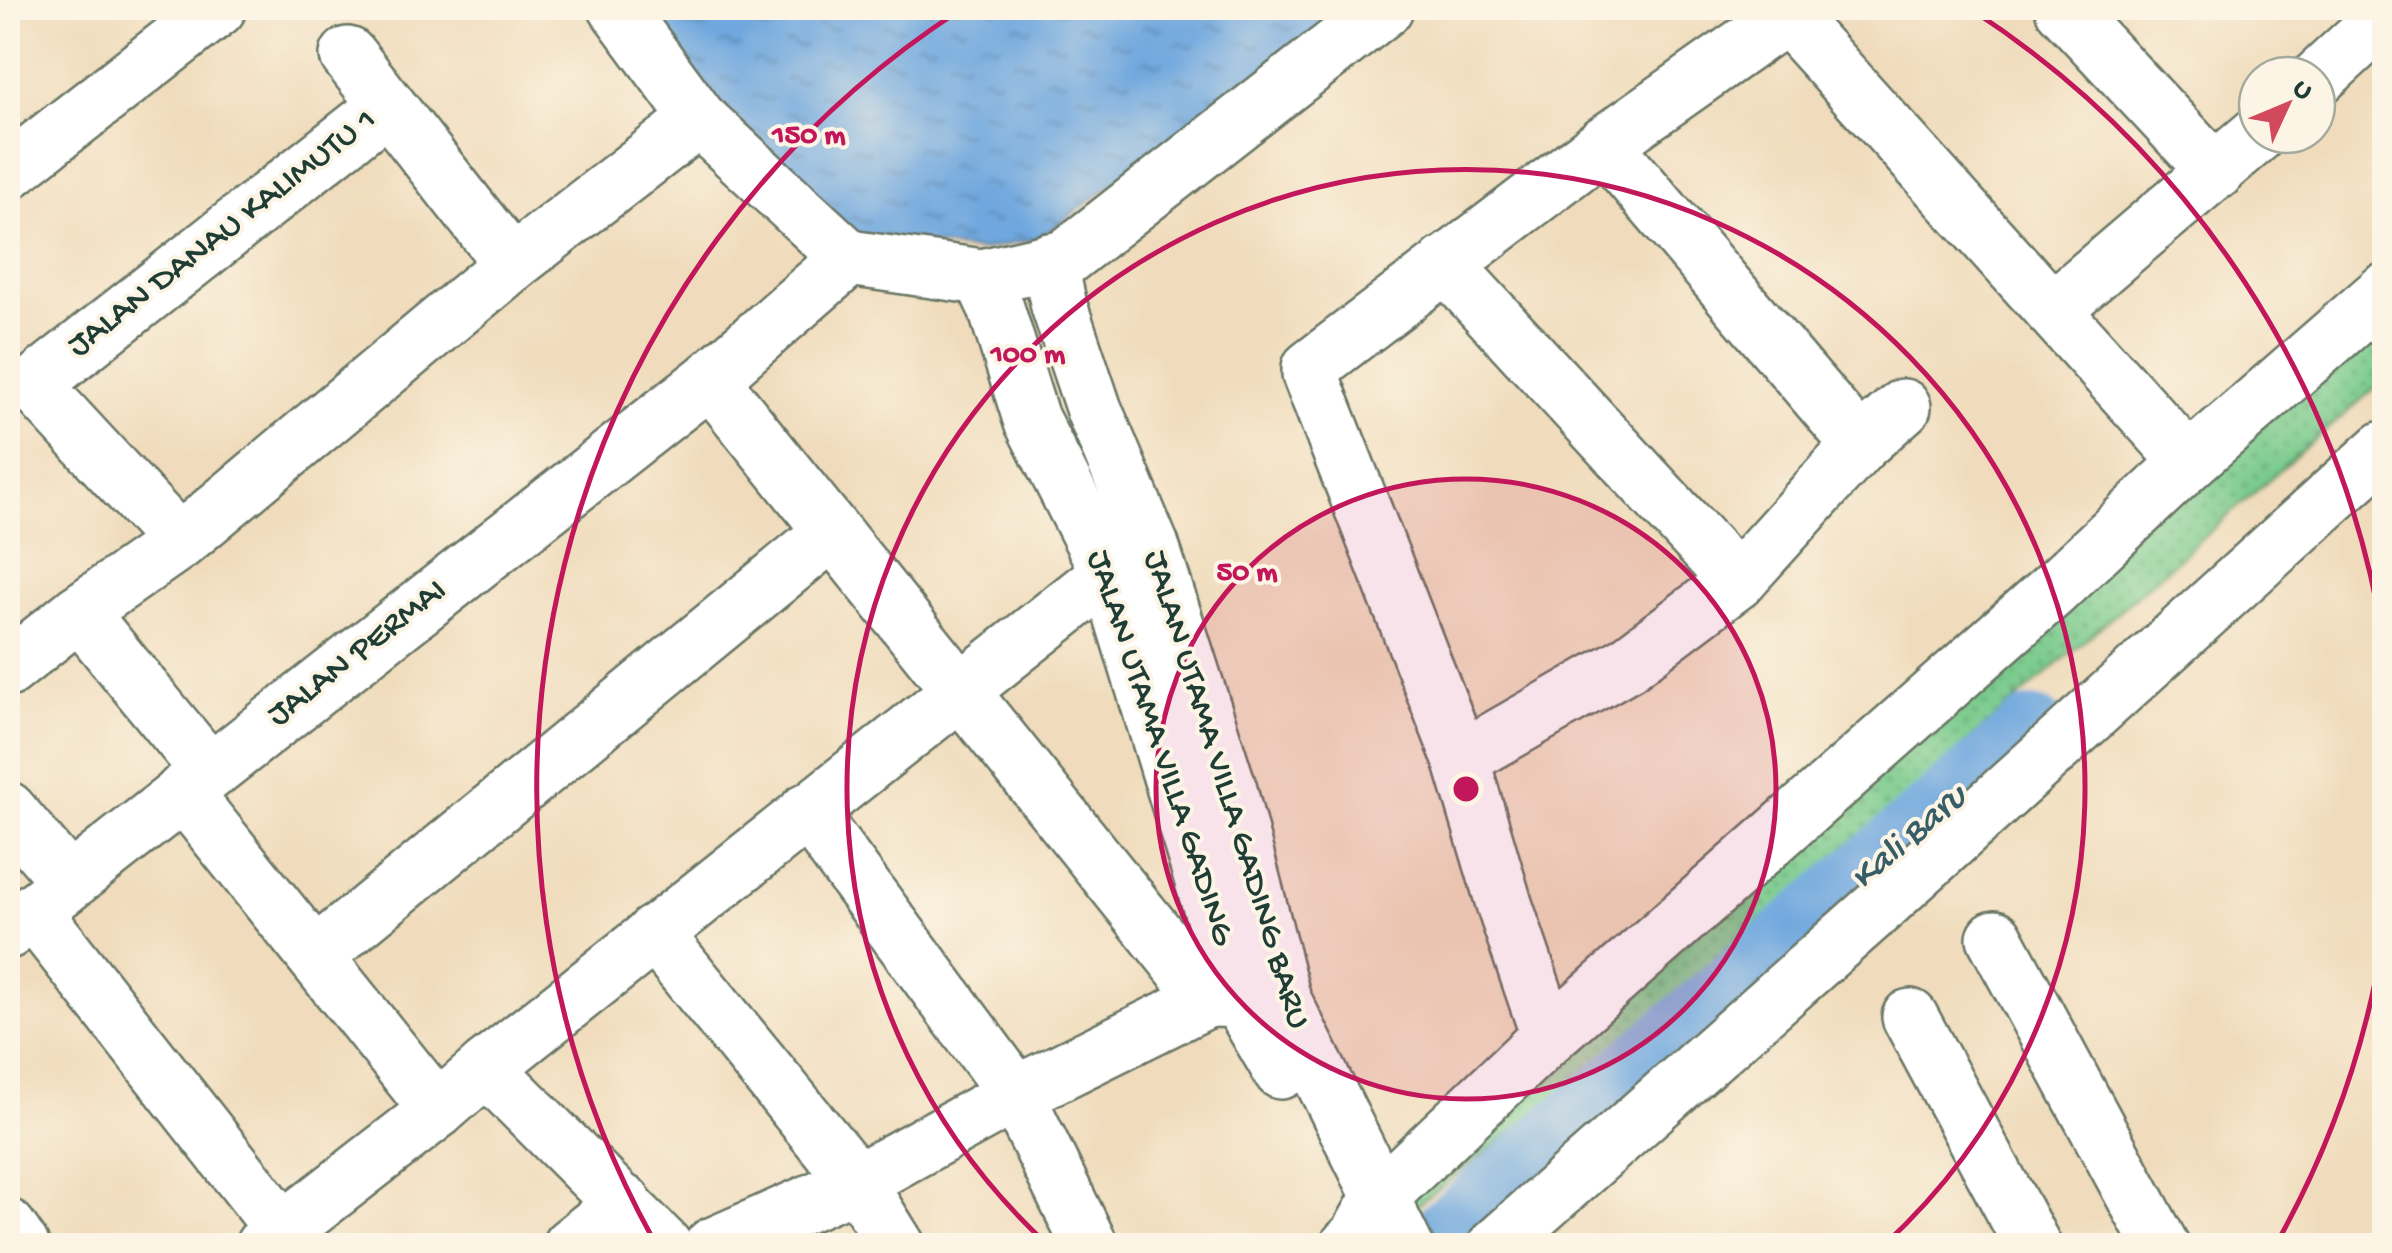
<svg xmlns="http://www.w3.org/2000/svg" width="2392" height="1253" viewBox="0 0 2392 1253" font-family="'Gochi Hand',sans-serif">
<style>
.grass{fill:url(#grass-dots);stroke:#4c8460;stroke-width:2.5}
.water{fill:url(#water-ripples);stroke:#487289;stroke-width:2.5}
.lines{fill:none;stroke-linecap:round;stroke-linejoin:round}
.river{stroke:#70a7de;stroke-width:75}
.minor-casing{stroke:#687564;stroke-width:60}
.minor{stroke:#fff;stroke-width:55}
.ring{fill:none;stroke:#c2185b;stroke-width:5}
.labels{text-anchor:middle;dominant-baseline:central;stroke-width:8;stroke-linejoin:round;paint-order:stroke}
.street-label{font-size:35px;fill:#1f3d34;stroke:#fcf5e5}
.water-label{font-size:38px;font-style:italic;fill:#375d67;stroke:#fcf5e5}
.centre{fill:#c2185b;stroke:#fcf5e5;stroke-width:5}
.ring-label{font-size:30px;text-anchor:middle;font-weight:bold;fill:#c2185b;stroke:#fcf5e5;stroke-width:8;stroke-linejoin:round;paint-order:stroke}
</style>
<defs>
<pattern id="grass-dots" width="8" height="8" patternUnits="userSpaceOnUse" patternTransform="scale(2.5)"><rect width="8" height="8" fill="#7acb8d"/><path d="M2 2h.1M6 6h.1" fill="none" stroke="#63a674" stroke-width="1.8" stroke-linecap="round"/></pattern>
<pattern id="water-ripples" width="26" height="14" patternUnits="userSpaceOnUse" patternTransform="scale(2.5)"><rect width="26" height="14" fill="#70a7de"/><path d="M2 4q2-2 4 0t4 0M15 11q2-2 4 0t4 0" fill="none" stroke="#5b89b5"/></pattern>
</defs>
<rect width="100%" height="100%" fill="#fcf5e5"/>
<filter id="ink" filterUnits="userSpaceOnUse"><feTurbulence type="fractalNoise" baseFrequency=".01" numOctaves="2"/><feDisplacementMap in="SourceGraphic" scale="20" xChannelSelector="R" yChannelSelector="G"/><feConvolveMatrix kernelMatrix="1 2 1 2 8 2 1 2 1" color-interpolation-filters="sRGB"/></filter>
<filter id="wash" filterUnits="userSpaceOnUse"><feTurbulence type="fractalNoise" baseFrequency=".0048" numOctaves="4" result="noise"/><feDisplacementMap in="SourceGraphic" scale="40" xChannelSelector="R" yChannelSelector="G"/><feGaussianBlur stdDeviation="2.25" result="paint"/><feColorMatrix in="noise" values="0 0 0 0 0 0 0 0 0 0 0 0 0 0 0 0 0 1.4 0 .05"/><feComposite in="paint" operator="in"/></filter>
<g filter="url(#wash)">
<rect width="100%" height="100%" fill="#f0dcbc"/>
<path class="grass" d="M 2384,292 L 2384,380 L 1577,1082 L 1392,1224 L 1410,1168 Z"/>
<path class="water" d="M 646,8 L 1350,8 L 1040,238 L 979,251 L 855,235 L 724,109 Z"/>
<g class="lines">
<path class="river" d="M 1435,1246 L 2032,735"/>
</g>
</g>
<g filter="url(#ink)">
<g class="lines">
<defs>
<g id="minor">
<path d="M 617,8 L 699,119 L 849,258 L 982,277 L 1065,258 L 1385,8"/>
<path d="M 1780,8 L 2189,462"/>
<path d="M 2063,8 L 2216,172"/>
<path d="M 348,55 L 512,264"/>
<path d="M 2317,79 L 2384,17"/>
<path d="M 1604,144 L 1860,445"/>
<path d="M 8,172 L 218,8"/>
<path d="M 1049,261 L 1059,306 L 1094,410 L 1151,546 L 1229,790 L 1283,1000 L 1405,1246"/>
<path d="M 1445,264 L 1737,581"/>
<path d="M 982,277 L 996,308 L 1031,419 L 1109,573 L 1239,999 L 1281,1071"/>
<path d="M 2052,310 L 2257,135"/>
<path d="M 710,379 L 1208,999 L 1260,1000"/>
<path d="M 179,542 L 45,397 L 42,378 L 387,106"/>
<path d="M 79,612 L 209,771"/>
<path d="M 8,669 L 79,612 L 179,542 L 512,264 L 699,119"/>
<path d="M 1461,759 L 1627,664 L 1737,581 L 1860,445 L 1903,407"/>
<path d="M 183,792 L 438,1110"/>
<path d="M 8,810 L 68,881"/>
<path d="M 807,811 L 1016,1094 L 1090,1246"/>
<path d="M 33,911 L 284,1231"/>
<path d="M 8,931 L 710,379 L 849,258"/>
<path d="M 654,933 L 857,1182 L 897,1246"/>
<path d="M 1995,938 L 2161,1246"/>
<path d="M 315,956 L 832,532"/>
<path d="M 1910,1017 L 2033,1246"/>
<path d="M 1549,1036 L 1505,907 L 1461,759 L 1310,374 L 1310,368 L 1604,144 L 1797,8"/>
<path d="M 486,1068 L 664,1246"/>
<path d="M 8,1227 L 21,1246"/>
<path d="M 263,1246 L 438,1110 L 486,1068 L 1109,573"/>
<path d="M 570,1246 L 624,1203"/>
<path d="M 712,1246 L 857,1182 L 1016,1094 L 1208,999"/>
<path d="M 1348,1246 L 1358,1236 L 1380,1197 L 1549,1036 L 2053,590 L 2189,462 L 2384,292"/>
<path d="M 1496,1246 L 1880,906 L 2384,449"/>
</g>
</defs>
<use href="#minor" class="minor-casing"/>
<use href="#minor" class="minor"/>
</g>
</g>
<circle cx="1466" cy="789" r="310" fill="#c2185b" fill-opacity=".12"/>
<g class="ring">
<circle cx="1466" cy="789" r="310"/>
<path d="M1048 1245A619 619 0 1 1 1884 1245"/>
<path d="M2384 934A929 929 0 0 1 2279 1239M653 1239A929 929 0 0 1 960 10M1972 10A929 929 0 0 1 2384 644"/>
</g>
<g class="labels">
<g class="street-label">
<text transform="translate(223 234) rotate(-38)">JALAN DANAU KALIMUTU 1</text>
<text transform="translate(358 654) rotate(-38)">JALAN PERMAI</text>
<text transform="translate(1159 748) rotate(72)">JALAN UTAMA VILLA GADING</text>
<text transform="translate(1225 790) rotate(73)">JALAN UTAMA VILLA GADING BARU</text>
</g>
<g class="water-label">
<text transform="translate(1910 839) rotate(-41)">Kali Baru</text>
</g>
</g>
<circle cx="1466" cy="789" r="15" class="centre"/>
<g class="ring-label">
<text x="809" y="143">150 m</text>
<text x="1028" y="362">100 m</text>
<text x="1247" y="580">50 m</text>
</g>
<rect width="2392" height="1253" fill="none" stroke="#fcf5e5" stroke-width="40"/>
<g transform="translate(2287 105) rotate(46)"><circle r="48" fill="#fcf5e5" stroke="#a4ab9e" stroke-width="2.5"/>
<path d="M0-8L18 38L0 25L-18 38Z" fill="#d1495b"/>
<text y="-15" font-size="28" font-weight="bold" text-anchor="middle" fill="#1f3d34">U</text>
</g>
</svg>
